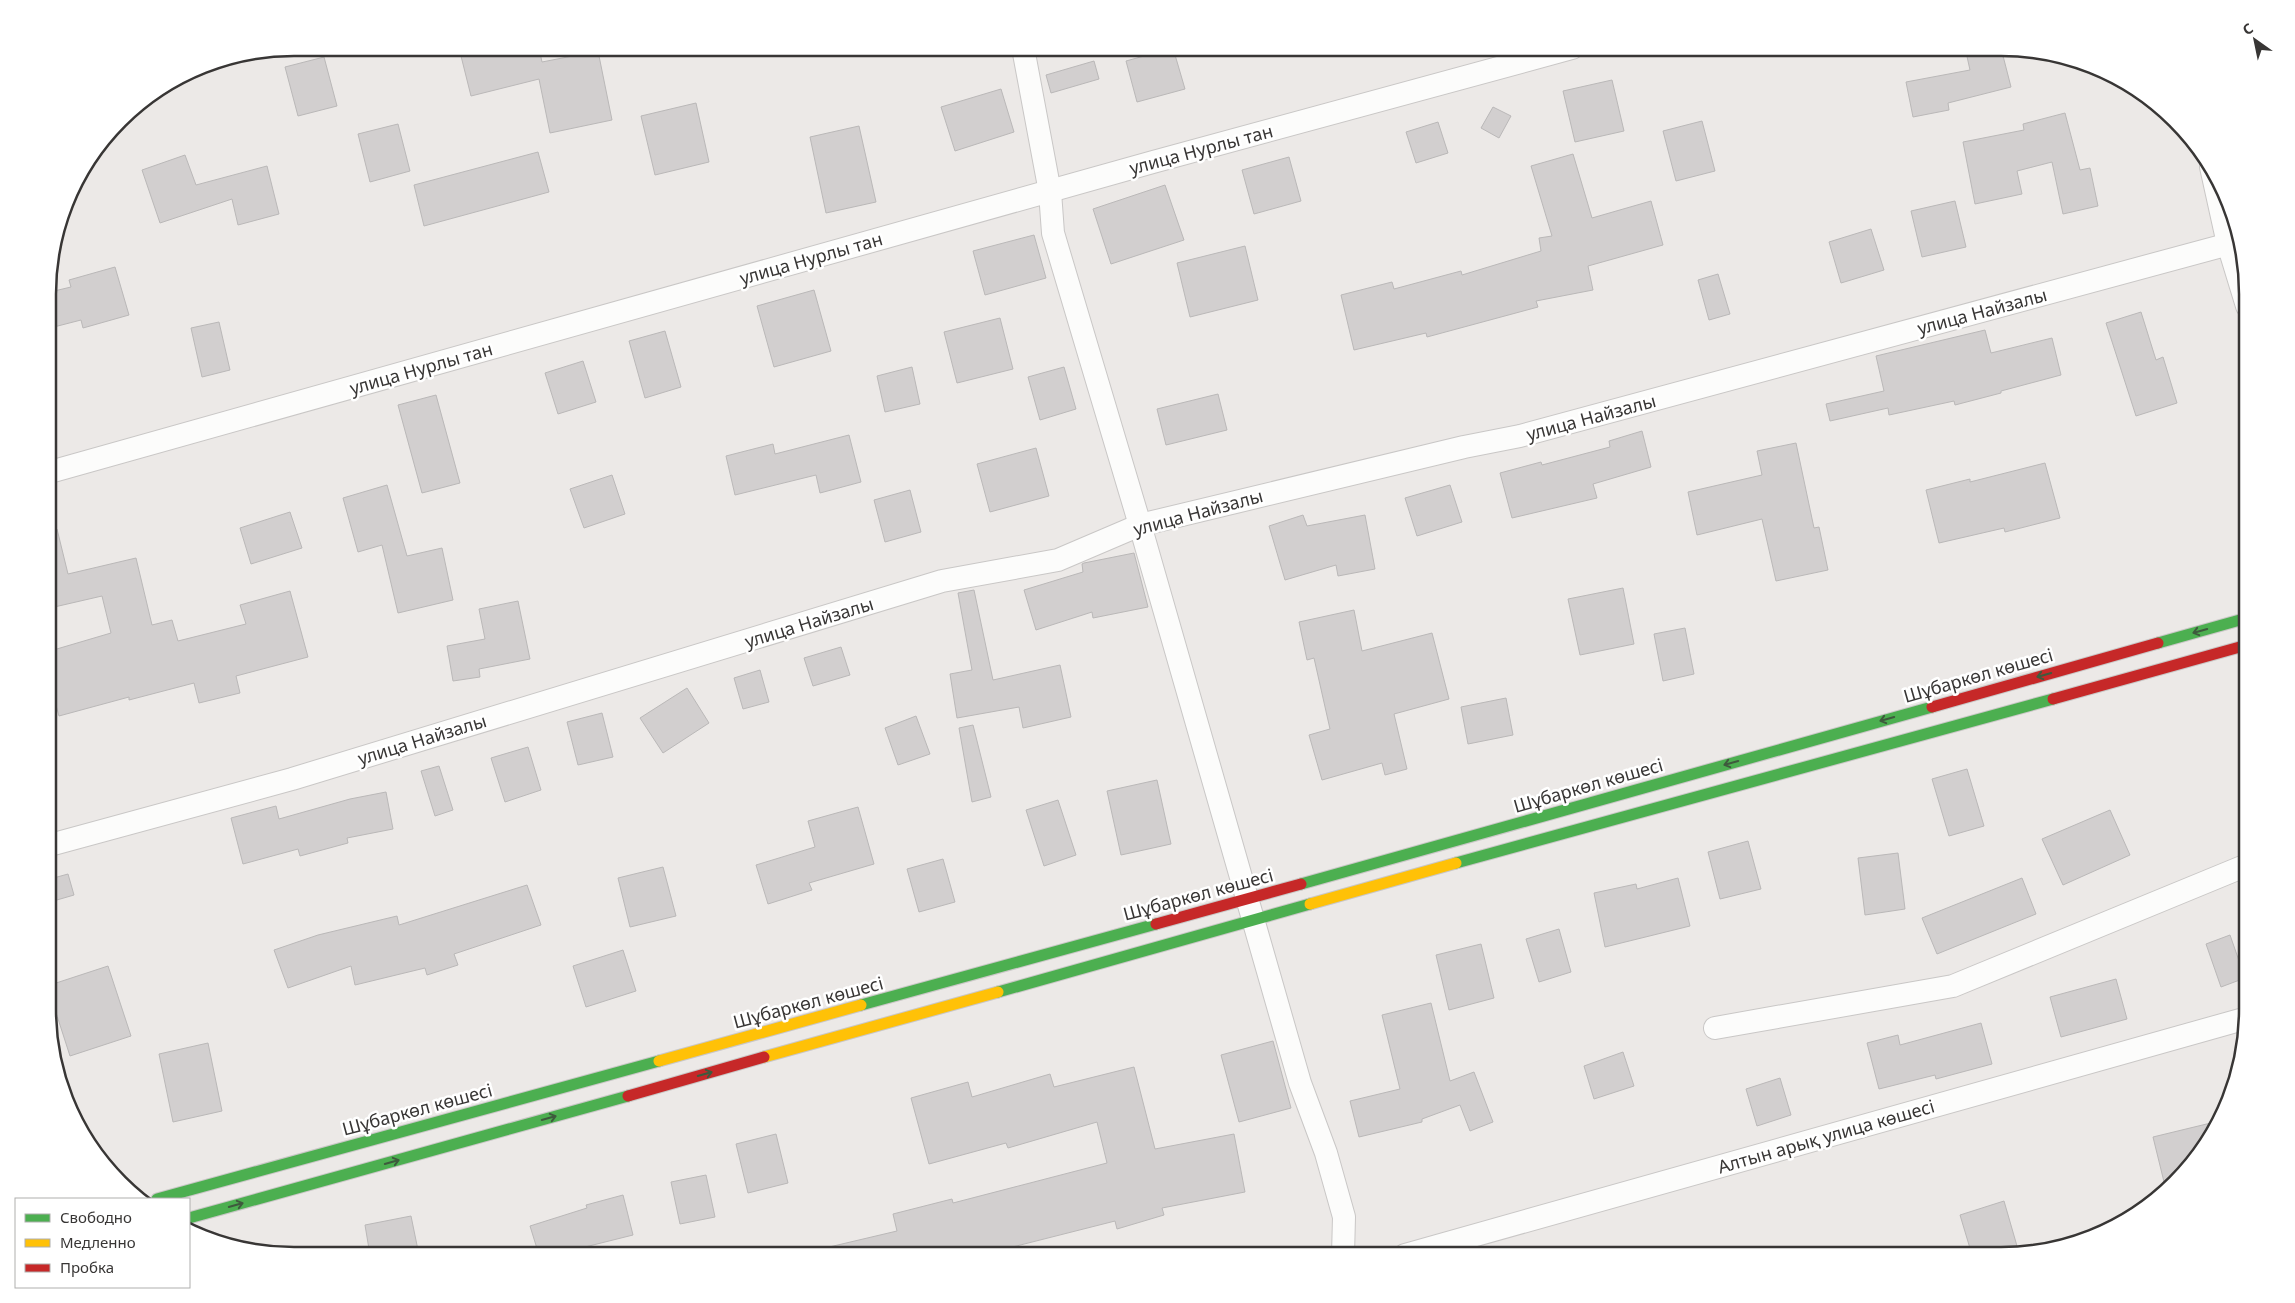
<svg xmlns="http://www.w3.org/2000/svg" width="2295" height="1303" viewBox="0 0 2295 1303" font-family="'Noto Sans',sans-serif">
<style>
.building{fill:#d2cfcf;stroke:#bab8b8}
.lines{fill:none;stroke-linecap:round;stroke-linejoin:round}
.street-casing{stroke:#c9c7c6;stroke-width:24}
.fast-casing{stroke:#c9c7c6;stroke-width:13}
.slow-casing{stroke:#c9c7c6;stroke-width:13}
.jam-casing{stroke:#c9c7c6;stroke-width:13}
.street{stroke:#fcfcfb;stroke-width:22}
.fast{stroke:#4caf50;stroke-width:11}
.slow{stroke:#ffc107;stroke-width:11}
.jam{stroke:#c62828;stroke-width:11}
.oneway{stroke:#3e5a3d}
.labels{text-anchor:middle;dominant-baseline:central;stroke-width:5;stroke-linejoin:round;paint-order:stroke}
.street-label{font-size:18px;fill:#383635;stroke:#fff}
.rim{fill:none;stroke:#383635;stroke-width:2.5}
</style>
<rect width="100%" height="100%" fill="#ece9e7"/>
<g class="building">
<path d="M 459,48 L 539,48 L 542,62 L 598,51 L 612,120 L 550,133 L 539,79 L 471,96 Z"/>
<path d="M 1173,48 L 1185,89 L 1137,102 L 1126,61 Z"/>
<path d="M 1984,48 L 2001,48 L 2011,87 L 1948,103 L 1949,110 L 1913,117 L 1906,82 L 1970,70 L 1966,52 Z"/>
<path d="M 324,57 L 337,106 L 298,116 L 285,67 Z"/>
<path d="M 1094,61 L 1099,79 L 1051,93 L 1046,75 Z"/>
<path d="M 1612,80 L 1624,131 L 1575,142 L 1563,91 Z"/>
<path d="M 1001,89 L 1014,132 L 955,151 L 941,107 Z"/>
<path d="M 696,103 L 709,162 L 655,175 L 641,116 Z"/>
<path d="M 1493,107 L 1511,116 L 1499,138 L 1481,128 Z"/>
<path d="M 2065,113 L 2080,170 L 2090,168 L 2098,206 L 2063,214 L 2052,162 L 2017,171 L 2022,194 L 1975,204 L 1963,142 L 2024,130 L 2023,124 Z"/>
<path d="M 1702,121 L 1715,171 L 1676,181 L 1663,131 Z"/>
<path d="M 1438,122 L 1448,153 L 1416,163 L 1406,132 Z"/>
<path d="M 398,124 L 410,171 L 370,182 L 358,134 Z"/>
<path d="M 859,126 L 876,202 L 826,213 L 810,137 Z"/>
<path d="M 538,152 L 549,192 L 424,226 L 414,185 Z"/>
<path d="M 1573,154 L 1592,218 L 1651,201 L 1663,245 L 1588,266 L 1593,290 L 1536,301 L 1538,307 L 1427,337 L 1426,333 L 1354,350 L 1341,295 L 1392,282 L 1394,289 L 1461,271 L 1462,275 L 1541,251 L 1539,238 L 1552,236 L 1531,166 Z"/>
<path d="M 185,155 L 196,185 L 267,166 L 279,214 L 238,225 L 232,199 L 160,223 L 142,170 Z"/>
<path d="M 1289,157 L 1301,201 L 1254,214 L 1242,170 Z"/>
<path d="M 1165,185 L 1184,240 L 1111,264 L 1093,209 Z"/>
<path d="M 1955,201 L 1966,247 L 1922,257 L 1911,211 Z"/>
<path d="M 1871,229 L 1884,270 L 1841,283 L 1829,242 Z"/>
<path d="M 1034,235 L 1046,278 L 985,295 L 973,251 Z"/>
<path d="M 1245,246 L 1258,300 L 1190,317 L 1177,263 Z"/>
<path d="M 115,267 L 129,315 L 83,328 L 81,320 L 50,328 L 50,292 L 71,287 L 69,280 Z"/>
<path d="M 1718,274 L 1730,314 L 1709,320 L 1698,280 Z"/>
<path d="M 814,290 L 831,351 L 774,367 L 757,306 Z"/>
<path d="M 2141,312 L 2156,360 L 2163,357 L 2177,403 L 2136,416 L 2106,323 Z"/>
<path d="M 1000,318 L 1013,369 L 957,383 L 944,332 Z"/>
<path d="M 219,322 L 230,370 L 202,377 L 191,328 Z"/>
<path d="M 1985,330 L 1991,353 L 2052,338 L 2061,375 L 2001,391 L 2001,393 L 1955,405 L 1954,401 L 1889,415 L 1888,408 L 1830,421 L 1826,404 L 1884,391 L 1876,356 Z"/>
<path d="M 665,331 L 681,387 L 645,398 L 629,341 Z"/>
<path d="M 583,361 L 596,402 L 558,414 L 545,373 Z"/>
<path d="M 912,367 L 920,404 L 885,412 L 877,376 Z"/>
<path d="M 1064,367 L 1076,409 L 1040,420 L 1028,377 Z"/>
<path d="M 1218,394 L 1227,430 L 1166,445 L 1157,409 Z"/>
<path d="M 436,395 L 460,483 L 422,493 L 398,405 Z"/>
<path d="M 1642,431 L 1651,467 L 1593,484 L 1597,498 L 1512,518 L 1500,473 L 1541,462 L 1542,465 L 1610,447 L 1609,441 Z"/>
<path d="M 849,435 L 861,482 L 820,493 L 816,475 L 735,495 L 726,456 L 773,444 L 775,454 Z"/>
<path d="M 1796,443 L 1814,528 L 1819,527 L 1828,570 L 1776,581 L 1762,519 L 1697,535 L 1688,492 L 1762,475 L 1757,451 Z"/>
<path d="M 1036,448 L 1049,496 L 990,512 L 977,464 Z"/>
<path d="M 2045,463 L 2060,518 L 2005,532 L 2004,528 L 1939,543 L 1926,490 L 1970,479 L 1970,482 Z"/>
<path d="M 612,475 L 625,514 L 584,528 L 570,489 Z"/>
<path d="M 387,485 L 407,556 L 442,548 L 453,600 L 398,613 L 382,545 L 358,552 L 343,498 Z"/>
<path d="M 1450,485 L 1462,522 L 1417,536 L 1405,498 Z"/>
<path d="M 910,490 L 921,532 L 885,542 L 874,500 Z"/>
<path d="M 290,512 L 302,548 L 251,564 L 240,528 Z"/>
<path d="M 1303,515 L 1307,526 L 1365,515 L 1375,569 L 1338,576 L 1336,565 L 1285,580 L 1269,526 Z"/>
<path d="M 57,529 L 68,574 L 136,558 L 152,625 L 172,620 L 178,641 L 246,624 L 240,605 L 290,591 L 308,657 L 236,676 L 240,693 L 199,703 L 194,683 L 129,700 L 129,697 L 59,716 L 50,684 L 50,651 L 111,633 L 102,596 L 50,608 L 50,530 Z"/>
<path d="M 1134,553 L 1148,607 L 1093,618 L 1092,612 L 1036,630 L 1024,590 L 1083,572 L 1082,564 L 1084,563 Z"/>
<path d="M 1623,588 L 1634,644 L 1580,655 L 1568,599 Z"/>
<path d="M 974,590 L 993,680 L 1060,665 L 1071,717 L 1023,728 L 1019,707 L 957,718 L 950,674 L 972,670 L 958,593 Z"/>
<path d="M 518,601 L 530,659 L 479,669 L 480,677 L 453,681 L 447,646 L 485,639 L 479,609 Z"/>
<path d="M 1354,610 L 1362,651 L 1432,633 L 1449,699 L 1394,714 L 1407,769 L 1385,775 L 1382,763 L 1322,780 L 1309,735 L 1330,729 L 1314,658 L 1307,660 L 1299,622 Z"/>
<path d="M 1685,628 L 1694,674 L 1663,681 L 1654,634 Z"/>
<path d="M 841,647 L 850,675 L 813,686 L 804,658 Z"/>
<path d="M 760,670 L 769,702 L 743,709 L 734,678 Z"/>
<path d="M 687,688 L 709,723 L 663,753 L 640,718 Z"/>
<path d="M 1506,698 L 1513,735 L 1468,744 L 1461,707 Z"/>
<path d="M 602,713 L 613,757 L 578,765 L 567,722 Z"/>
<path d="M 916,716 L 930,754 L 898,765 L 885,728 Z"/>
<path d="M 973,725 L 991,797 L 972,802 L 959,728 Z"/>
<path d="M 528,747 L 541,790 L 505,802 L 491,758 Z"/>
<path d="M 439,766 L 453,810 L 435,816 L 421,771 Z"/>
<path d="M 1967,769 L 1984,826 L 1949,836 L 1932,779 Z"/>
<path d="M 1157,780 L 1171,844 L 1121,855 L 1107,791 Z"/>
<path d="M 386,792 L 393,829 L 347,838 L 348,843 L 300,856 L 298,849 L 243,864 L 231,818 L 276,806 L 279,819 L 350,799 Z"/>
<path d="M 1058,800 L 1076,855 L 1044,866 L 1026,810 Z"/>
<path d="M 858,807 L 874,864 L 809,883 L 812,890 L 768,904 L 756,865 L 815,847 L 808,821 Z"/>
<path d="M 2110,810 L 2130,855 L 2063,885 L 2042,839 Z"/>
<path d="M 1748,841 L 1761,889 L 1720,899 L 1708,852 Z"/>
<path d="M 1898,853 L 1905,909 L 1865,915 L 1858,858 Z"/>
<path d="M 943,859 L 955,902 L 919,912 L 907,869 Z"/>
<path d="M 663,867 L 676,916 L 630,927 L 618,878 Z"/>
<path d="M 68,874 L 74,895 L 50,902 L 50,879 Z"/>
<path d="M 1678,878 L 1690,926 L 1605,947 L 1594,893 L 1636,884 L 1637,889 Z"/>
<path d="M 2022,878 L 2036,914 L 1937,954 L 1922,918 Z"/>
<path d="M 527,885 L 541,925 L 454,954 L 458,965 L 427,975 L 425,968 L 355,985 L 351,966 L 288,988 L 274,950 L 318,935 L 397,916 L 399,925 Z"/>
<path d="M 1559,929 L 1571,972 L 1539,982 L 1526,939 Z"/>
<path d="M 2230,935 L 2245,978 L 2221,987 L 2206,944 Z"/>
<path d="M 1481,944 L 1494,998 L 1449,1010 L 1436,955 Z"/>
<path d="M 623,950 L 636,991 L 586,1007 L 573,966 Z"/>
<path d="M 108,966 L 131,1036 L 70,1056 L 50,994 L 50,985 Z"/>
<path d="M 2116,979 L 2127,1019 L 2061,1037 L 2050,997 Z"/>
<path d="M 1431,1003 L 1450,1081 L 1474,1072 L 1493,1122 L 1470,1131 L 1460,1105 L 1422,1119 L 1422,1122 L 1359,1137 L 1350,1101 L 1400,1089 L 1382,1015 Z"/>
<path d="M 1981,1023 L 1992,1064 L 1936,1079 L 1935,1075 L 1879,1089 L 1867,1043 L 1898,1035 L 1900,1045 Z"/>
<path d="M 1273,1041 L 1291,1108 L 1239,1122 L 1221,1055 Z"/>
<path d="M 208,1043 L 222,1111 L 173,1122 L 159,1054 Z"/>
<path d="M 1623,1052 L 1634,1086 L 1594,1099 L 1584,1066 Z"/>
<path d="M 1134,1067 L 1155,1149 L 1234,1134 L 1245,1192 L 1162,1208 L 1164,1215 L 1117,1229 L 1115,1221 L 981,1255 L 826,1255 L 825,1248 L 897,1231 L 893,1214 L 952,1199 L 953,1203 L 1107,1163 L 1097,1122 L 1008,1148 L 1006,1143 L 929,1164 L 911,1098 L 968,1082 L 972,1097 L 1050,1074 L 1054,1087 Z"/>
<path d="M 1780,1078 L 1791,1115 L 1757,1126 L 1746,1089 Z"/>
<path d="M 2219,1121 L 2215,1132 L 2175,1183 L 2166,1190 L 2153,1137 Z"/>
<path d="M 776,1134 L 788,1183 L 748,1193 L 736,1144 Z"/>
<path d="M 706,1175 L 715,1217 L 680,1224 L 671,1182 Z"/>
<path d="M 623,1195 L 633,1235 L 577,1249 L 579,1255 L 539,1255 L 530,1226 L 587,1208 L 586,1205 Z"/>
<path d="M 2004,1201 L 2017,1246 L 1987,1255 L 1972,1255 L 1960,1215 Z"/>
<path d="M 411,1216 L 419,1255 L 370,1255 L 365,1225 Z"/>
</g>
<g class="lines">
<defs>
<g id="street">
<path d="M 1023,48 L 1050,192 L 1053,233 L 1140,525 L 1300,1083 L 1326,1153 L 1344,1217 L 1343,1255"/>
<path d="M 2211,167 L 2228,244 L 2247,306"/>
<path d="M 50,472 L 1153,162 L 1572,48"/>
<path d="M 50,845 L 292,779 L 942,581 L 1058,560 L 1140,525 L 1464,447 L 1520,436 L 2240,241"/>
<path d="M 1715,1028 L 1953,986 L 2247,865"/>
<path d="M 1405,1255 L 2247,1018"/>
</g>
<g id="fast">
<path d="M 2158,643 L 2247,618"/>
<path d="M 1456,863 L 2053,699"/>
<path d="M 1301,884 L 1932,707"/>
<path d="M 998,992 L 1310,904"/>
<path d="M 861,1005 L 1156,924"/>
<path d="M 157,1199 L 659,1061"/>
<path d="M 189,1218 L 628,1096"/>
</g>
<g id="slow">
<path d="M 1310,904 L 1456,863"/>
<path d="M 764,1057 L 998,992"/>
<path d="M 659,1061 L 861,1005"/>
</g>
<g id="jam">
<path d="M 2053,699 L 2247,645"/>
<path d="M 1932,707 L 2158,643"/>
<path d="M 1156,924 L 1301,884"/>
<path d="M 628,1096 L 764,1057"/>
</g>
</defs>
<use href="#street" class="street-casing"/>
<use href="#fast" class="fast-casing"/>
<use href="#slow" class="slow-casing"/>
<use href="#jam" class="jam-casing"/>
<use href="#street" class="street"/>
<use href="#fast" class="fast"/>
<use href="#slow" class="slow"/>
<use href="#jam" class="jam"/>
</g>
<defs><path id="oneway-shaft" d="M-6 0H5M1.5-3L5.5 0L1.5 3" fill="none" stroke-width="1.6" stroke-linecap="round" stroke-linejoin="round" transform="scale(1.25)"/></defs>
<g class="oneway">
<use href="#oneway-shaft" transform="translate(2200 631) rotate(164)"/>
<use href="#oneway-shaft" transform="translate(2044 675) rotate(164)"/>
<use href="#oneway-shaft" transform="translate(1887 719) rotate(164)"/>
<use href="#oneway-shaft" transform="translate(1731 763) rotate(164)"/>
<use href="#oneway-shaft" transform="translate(705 1074) rotate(-16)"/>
<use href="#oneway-shaft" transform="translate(549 1118) rotate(-16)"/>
<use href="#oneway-shaft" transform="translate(392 1162) rotate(-16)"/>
<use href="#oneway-shaft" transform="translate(236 1205) rotate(-16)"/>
</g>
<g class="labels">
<g class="street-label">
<text transform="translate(1201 149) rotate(-15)">улица Нурлы тан</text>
<text transform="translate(811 258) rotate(-16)">улица Нурлы тан</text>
<text transform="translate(1982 311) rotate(-15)">улица Найзалы</text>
<text transform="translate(421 368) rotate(-16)">улица Нурлы тан</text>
<text transform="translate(1591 417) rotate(-15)">улица Найзалы</text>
<text transform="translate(1198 512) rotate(-15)">улица Найзалы</text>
<text transform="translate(809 622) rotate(-17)">улица Найзалы</text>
<text transform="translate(1978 675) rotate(-16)">Шұбаркөл көшесі</text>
<text transform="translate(422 739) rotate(-17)">улица Найзалы</text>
<text transform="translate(1588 785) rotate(-16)">Шұбаркөл көшесі</text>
<text transform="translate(1198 894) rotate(-15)">Шұбаркөл көшесі</text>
<text transform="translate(808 1002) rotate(-15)">Шұбаркөл көшесі</text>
<text transform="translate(417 1109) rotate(-15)">Шұбаркөл көшесі</text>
<text transform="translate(1826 1136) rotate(-16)">Алтын арық улица көшесі</text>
</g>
</g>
<path d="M0 0H2295V1303H0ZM294 56H2001A238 238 0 0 1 2239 294V1009A238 238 0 0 1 2001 1247H294A238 238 0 0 1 56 1009V294A238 238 0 0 1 294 56Z" fill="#fff" fill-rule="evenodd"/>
<path class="rim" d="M294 56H2001A238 238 0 0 1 2239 294V1009A238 238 0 0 1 2001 1247H294A238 238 0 0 1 56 1009V294A238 238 0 0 1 294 56Z"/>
<rect x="15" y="1198" width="175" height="90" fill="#ffffff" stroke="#afafae"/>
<rect x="25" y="1214" width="25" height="8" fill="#4caf50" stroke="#afafae"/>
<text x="60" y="1223" font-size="15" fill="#383635">Свободно</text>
<rect x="25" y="1239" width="25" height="8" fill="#ffc107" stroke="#afafae"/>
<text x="60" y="1248" font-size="15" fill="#383635">Медленно</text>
<rect x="25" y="1264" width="25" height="8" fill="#c62828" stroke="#afafae"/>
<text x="60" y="1273" font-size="15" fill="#383635">Пробка</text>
<g transform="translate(2255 40) rotate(327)" stroke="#ffffff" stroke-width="4" paint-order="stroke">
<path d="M0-4L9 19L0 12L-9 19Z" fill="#383635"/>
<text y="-8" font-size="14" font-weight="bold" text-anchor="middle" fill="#383635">С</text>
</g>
</svg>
